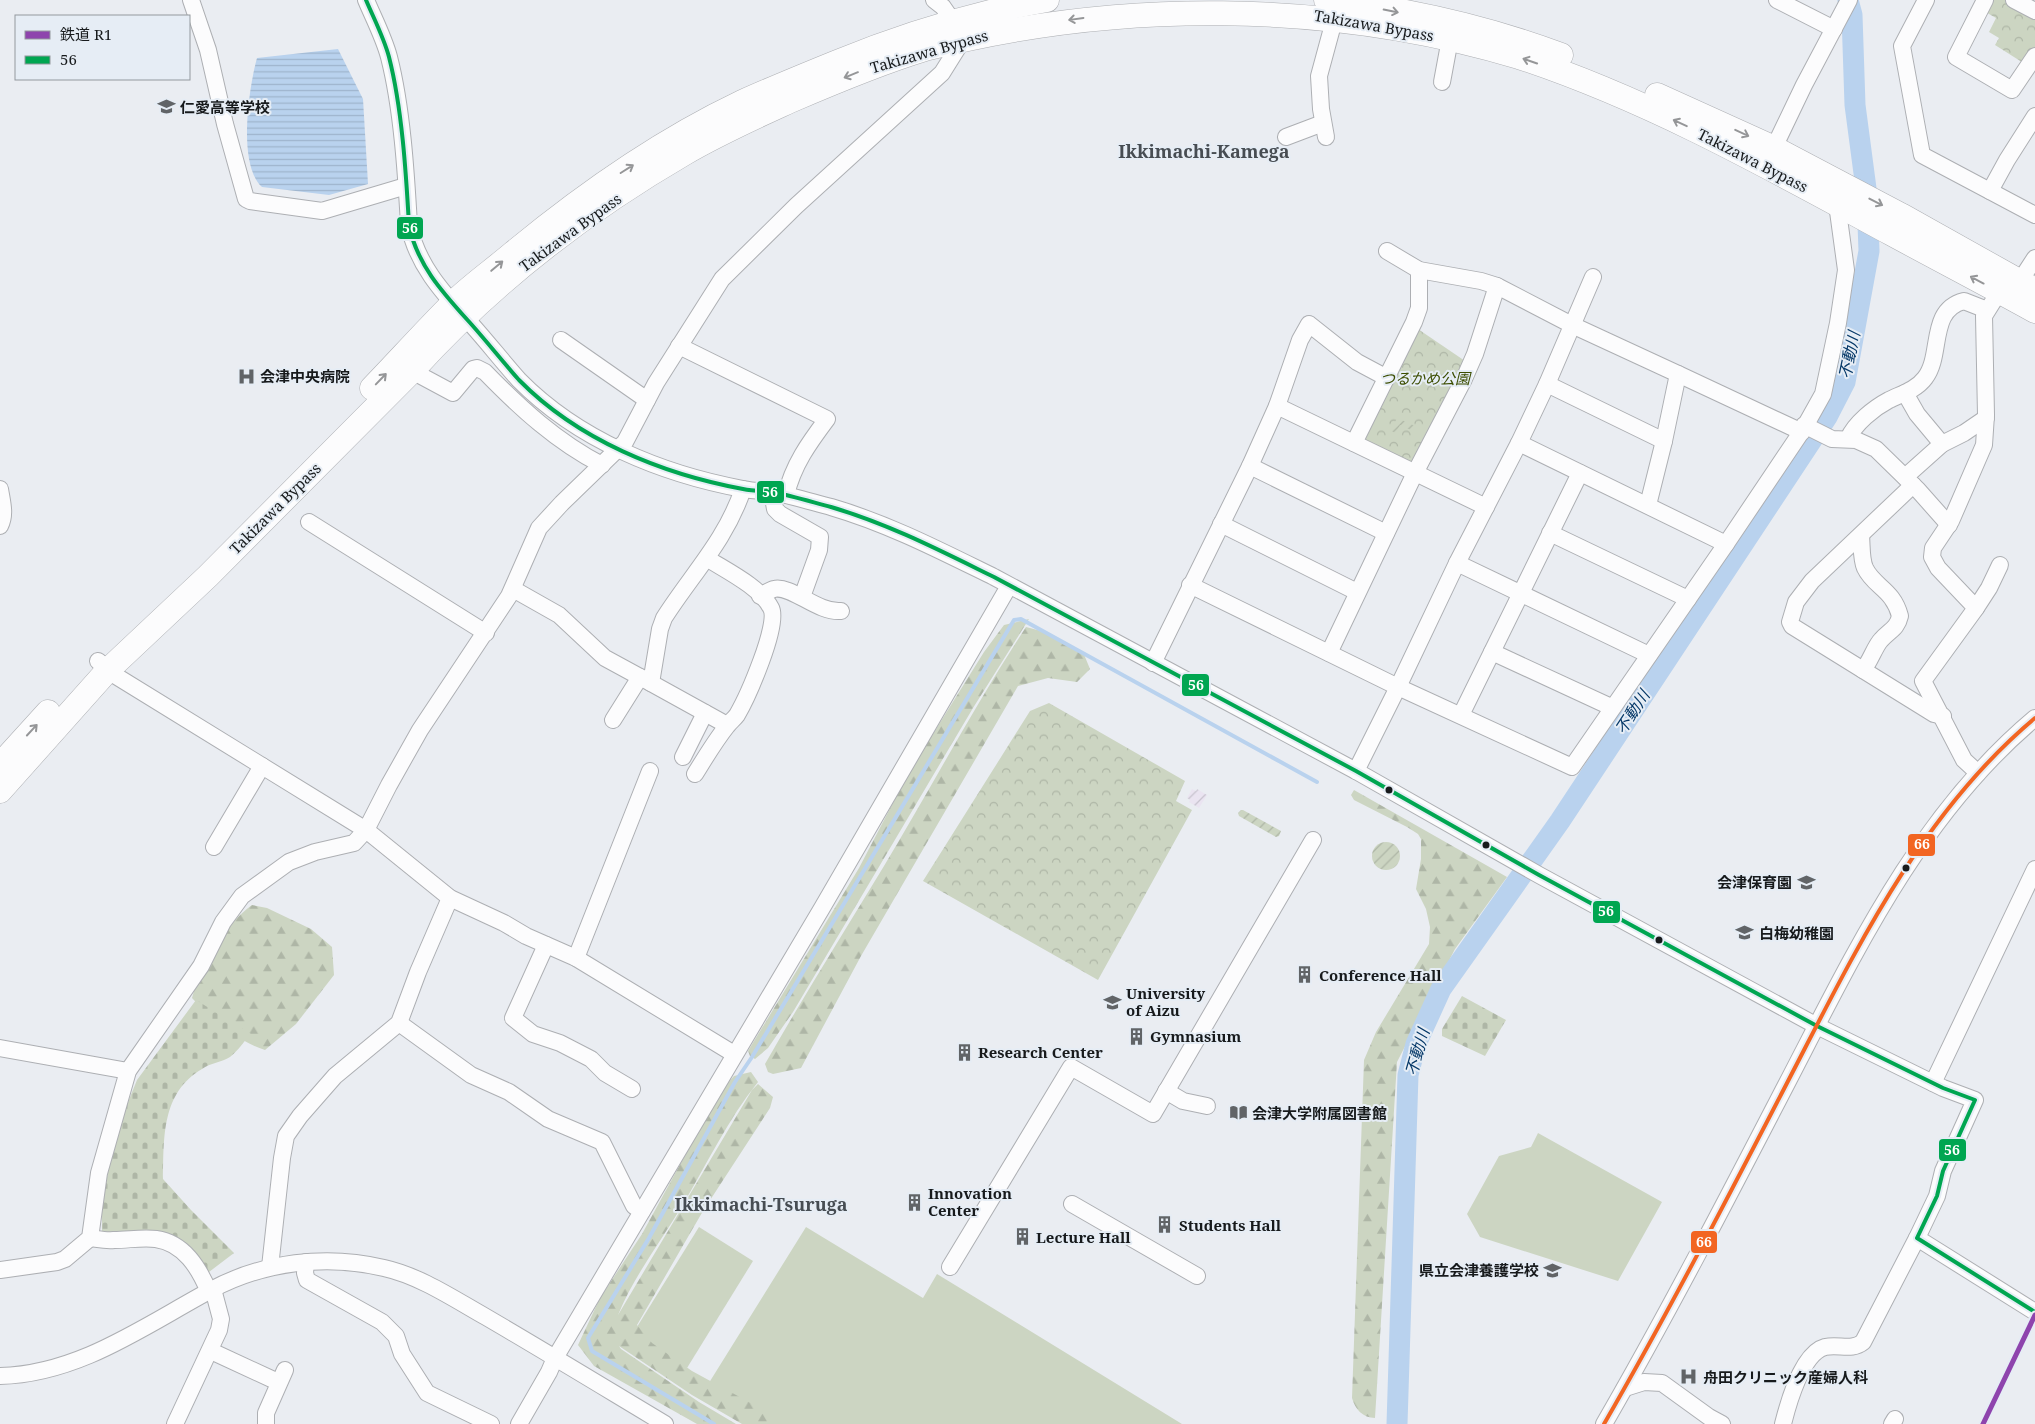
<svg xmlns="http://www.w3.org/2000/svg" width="2035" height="1424" viewBox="0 0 2035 1424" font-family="'Noto Serif','Noto Sans JP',serif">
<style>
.industrial{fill:url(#industrial-furrows)}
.grass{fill:#ccd5c2}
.forest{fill:url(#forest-firs)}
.cemetery{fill:url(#cemetery-stones)}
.park{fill:url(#park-crowns)}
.garden{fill:url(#garden-furrows)}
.water{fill:url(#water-rules)}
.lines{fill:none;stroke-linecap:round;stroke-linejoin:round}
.stream{stroke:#b9d2ee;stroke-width:4}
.river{stroke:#b9d2ee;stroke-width:21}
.minor-casing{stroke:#adafb3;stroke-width:18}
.highway-casing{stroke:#adafb3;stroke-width:25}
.minor{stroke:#fcfcfd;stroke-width:16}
.highway{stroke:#fcfcfd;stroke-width:24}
.bus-1-casing{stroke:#e6edf5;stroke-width:8}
.bus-2-casing{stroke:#e6edf5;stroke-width:8}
.bus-1{stroke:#00a651;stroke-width:4}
.bus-2{stroke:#f26522;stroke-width:4}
.rail-1-casing{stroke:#e6edf5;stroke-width:9}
.rail-1{stroke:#8e44ad;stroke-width:5}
.oneway{stroke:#959698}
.bus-dot{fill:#171a1c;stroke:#e6edf5;stroke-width:2}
.labels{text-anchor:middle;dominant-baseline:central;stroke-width:4;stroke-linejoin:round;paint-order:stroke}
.street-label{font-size:15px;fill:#171a1c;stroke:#e6edf5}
.poi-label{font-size:15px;font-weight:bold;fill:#171a1c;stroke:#e6edf5;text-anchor:start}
.park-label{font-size:15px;font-style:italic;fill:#3c4d00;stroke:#e6edf5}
.water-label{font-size:16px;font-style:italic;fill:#053868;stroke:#e6edf5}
.quarter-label{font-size:18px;font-weight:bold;fill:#474d53;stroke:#e6edf5}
.line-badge{stroke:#e6edf5;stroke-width:2}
.badge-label{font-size:14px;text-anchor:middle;font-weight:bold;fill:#fff}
</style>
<defs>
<pattern id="industrial-furrows" width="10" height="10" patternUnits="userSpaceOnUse" patternTransform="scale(1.25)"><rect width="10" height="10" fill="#eae4f1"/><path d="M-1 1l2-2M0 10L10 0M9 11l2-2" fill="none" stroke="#c8c3ce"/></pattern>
<pattern id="forest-firs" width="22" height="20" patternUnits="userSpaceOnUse" patternTransform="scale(1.25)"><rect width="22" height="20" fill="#ccd5c2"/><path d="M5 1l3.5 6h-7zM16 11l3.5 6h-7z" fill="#aeb6a6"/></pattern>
<pattern id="cemetery-stones" width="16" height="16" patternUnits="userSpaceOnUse" patternTransform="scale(1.25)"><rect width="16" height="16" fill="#ccd5c2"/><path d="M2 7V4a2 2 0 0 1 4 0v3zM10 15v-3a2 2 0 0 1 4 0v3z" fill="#aeb6a6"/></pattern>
<pattern id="park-crowns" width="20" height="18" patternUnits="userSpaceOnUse" patternTransform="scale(1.25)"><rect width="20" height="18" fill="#ccd5c2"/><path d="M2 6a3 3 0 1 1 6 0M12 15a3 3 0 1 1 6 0" fill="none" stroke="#aeb6a6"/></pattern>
<pattern id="garden-furrows" width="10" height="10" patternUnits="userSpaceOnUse" patternTransform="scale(1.25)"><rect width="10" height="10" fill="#ccd5c2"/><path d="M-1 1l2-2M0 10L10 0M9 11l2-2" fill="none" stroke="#aeb6a6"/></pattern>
<pattern id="water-rules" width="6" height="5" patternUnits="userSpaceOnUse" patternTransform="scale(1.25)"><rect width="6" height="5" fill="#b9d2ee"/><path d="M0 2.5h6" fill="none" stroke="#9eb4cc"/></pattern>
</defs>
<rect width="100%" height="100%" fill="#eaedf2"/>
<path class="industrial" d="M 1192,789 L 1196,791 L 1197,789 L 1207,795 L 1199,808 L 1189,802 L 1190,800 L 1187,798 Z"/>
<g class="grass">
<path d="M 1538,1133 L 1662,1202 L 1618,1281 L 1480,1237 L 1467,1214 L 1499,1156 L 1531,1147 Z"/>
<path d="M 699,1227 L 753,1261 L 687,1368 L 632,1335 Z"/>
<path d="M 806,1227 L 923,1298 L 937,1274 L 1182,1424 L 770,1424 L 707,1386 Z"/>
</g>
<g class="forest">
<path d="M 1029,619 L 973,708 L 793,1012 L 768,1048 L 755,1059 L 750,1056 L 748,1051 L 859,868 L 908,774 L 984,652 L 1004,625 Z"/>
<path d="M 1026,627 L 1045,632 L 1083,652 L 1090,669 L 1077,682 L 1048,678 L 1018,686 L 861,956 L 801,1068 L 773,1074 L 768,1072 L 765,1064 C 803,997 844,932 884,866 C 932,786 975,705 1026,627 Z"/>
<path d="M 1354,790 L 1507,877 L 1455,949 L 1397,1062 L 1375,1418 C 1363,1418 1355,1409 1352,1398 L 1364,1060 L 1376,1032 L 1429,944 L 1430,927 L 1426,909 L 1416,889 L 1421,859 L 1421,839 L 1418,834 L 1407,827 L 1354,800 L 1351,795 Z"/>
<path d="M 252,905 L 267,908 L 311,929 L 332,947 L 334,975 L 296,1024 L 265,1050 C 237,1041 211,1019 192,998 C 200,967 226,923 252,905 Z"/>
<path d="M 751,1072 L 758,1082 C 728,1119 707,1164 682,1206 C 661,1241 634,1276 618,1315 L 752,1090 L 758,1084 L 773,1097 L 770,1108 L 703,1211 L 637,1325 L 652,1343 L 692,1371 L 789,1424 L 742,1424 L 692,1395 L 619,1346 L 621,1349 L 699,1402 L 736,1424 L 697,1424 L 594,1366 L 578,1345 L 600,1298 L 642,1234 L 706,1117 L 715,1097 L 734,1076 Z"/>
</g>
<g class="cemetery">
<path d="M 1462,996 L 1506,1020 L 1485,1056 L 1442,1036 L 1442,1029 Z"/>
<path d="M 196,1000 L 251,1034 C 244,1041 238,1051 230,1057 C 222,1062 210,1063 202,1069 C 161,1093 164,1138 163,1179 L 191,1210 L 234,1253 L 209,1272 L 193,1252 L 138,1233 L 102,1232 L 102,1201 L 110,1163 L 124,1112 L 137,1080 Z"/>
</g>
<g class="park">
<path d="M 1987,0 L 2008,0 L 2035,15 L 2035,49 L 2025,64 L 1995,45 L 1999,38 L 1989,32 L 1996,18 L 1982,10 Z"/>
<path d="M 1415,327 L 1468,363 L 1414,468 L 1358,441 Z"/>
<path d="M 1049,703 L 1185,781 L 1176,801 L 1192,810 L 1098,980 L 923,881 L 1030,711 Z"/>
</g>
<g class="garden">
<path d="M 1397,418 L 1415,426 L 1413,431 L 1400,425 L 1396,433 L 1391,431 L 1393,426 L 1396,427 L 1397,425 L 1394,424 Z"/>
<path d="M 1241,810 L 1243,810 L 1281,831 L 1279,836 L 1276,837 L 1239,816 L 1238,813 Z"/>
<circle cx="1386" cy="856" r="14"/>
</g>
<path class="water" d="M 338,49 L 363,99 L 368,184 L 329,195 L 262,187 C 237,165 249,87 257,58 Z"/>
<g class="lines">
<path class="stream" d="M 714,1424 L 592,1351 L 588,1338 L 649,1238 L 735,1082 L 752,1057 L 1014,620 L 1021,619 L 1317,782"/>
<path class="river" d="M 1397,1424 L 1408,1075 L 1416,1044 L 1441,989 L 1560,821 L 1827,417 L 1845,382 L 1869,251 L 1867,196 L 1855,105 L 1852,15 L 1848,0"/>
<defs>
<g id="minor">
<path d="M 191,0 L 208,50 L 225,124 L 246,199 L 250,201 L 322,211 L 406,186"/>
<path d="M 366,0 C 374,19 384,38 389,57 C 402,108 406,172 409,225 C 417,266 445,295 472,325 C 488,343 503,362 519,380 C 578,440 662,474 743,489 C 753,491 763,491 773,492 C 792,496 812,502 831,507 C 889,524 941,551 994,577 L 1356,771 L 1539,875 L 1817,1026 L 1943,1088 L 1975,1100 L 1943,1171 L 1937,1196 L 1917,1238 L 2035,1312"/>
<path d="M 934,0 L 943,7 L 952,20"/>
<path d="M 1777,0 L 1834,29"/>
<path d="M 1926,0 L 1902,46 L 1922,155 L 2035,215"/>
<path d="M 1985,0 L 1956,57 L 2012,90 L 2035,56"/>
<path d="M 2014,0 L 2035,11"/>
<path d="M 1442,82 L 1450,39"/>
<path d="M 1286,137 L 1323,123"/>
<path d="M 1326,137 L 1321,109 L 1319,76 L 1335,17"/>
<path d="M 1770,156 L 1804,85 L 1849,0"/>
<path d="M 1990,191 L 2007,160 L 2035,116"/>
<path d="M 1387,251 L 1419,270 L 1481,281 L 1497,286"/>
<path d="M 561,340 L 647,400"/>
<path d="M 679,346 L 827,419 C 809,443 793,465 786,495"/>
<path d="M 412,371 L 453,393 L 473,369 L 477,368 L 485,372 C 520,408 557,442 602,465"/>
<path d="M 1678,374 L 1802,432"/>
<path d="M 1547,384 L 1664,441"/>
<path d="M 1905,393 L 1917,414 L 1942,444"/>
<path d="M 1277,406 L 1486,507"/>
<path d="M 1804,425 L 1832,439 L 1856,440 L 1876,449 L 1918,490 L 1949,525"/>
<path d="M 1848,439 C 1855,423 1874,408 1889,400 C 1901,394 1916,390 1925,378 C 1943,355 1928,310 1964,301 L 1987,310"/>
<path d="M 1354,443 L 1414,322 L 1419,308 L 1419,270"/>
<path d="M 1519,443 L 1726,544"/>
<path d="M 1250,466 L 1386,533"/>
<path d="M 1905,477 L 1942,444 L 1964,433 L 1986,418"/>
<path d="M 1913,485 L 1812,581 L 1796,602 L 1790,622 L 1792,626 L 1934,714 L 1943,716"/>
<path d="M 0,489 C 2,502 6,514 0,526"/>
<path d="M 772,492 L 775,509 L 780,514 L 820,537 L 819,550 L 802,597"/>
<path d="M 309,522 L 486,633"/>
<path d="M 1221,524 L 1357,592"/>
<path d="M 1550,533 L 1688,599"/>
<path d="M 1861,536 C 1862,546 1861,559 1865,568 C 1874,587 1893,589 1900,616 C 1897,629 1890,630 1881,640 C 1875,646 1870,662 1863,670"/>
<path d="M 1457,563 L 1649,655"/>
<path d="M 1190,585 L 1398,687 L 1572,767 L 1726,544 L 1804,428 L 1823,394 L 1838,323 L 1846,270 L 1837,204"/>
<path d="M 513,589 L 559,615 L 605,658 L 651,683 L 660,629 L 664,618 C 692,574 726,540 743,489"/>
<path d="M 760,596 C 764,594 770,590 774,589 C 792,585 817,613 841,611"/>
<path d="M 1976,608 L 1989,588 L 2000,565"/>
<path d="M 1492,652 L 1611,707"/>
<path d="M 1329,653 L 1415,473 L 1464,379 L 1475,354 L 1497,286 L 1572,325 L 1678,374 L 1664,441 L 1648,505"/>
<path d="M 98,661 L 116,676 L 366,830 L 450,898 L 504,923 L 526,936 L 576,958 L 734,1054"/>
<path d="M 1153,663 L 1250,466 L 1277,406 L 1300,340 L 1309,324 L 1357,362 L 1387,378"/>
<path d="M 651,683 L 727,725"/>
<path d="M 1461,715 L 1580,473"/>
<path d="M 613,720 L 640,677"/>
<path d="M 683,757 L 705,713"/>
<path d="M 1356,771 L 1398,687 L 1457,563 L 1519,443 L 1547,384 L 1593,277"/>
<path d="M 1978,773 L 1964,760 L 1923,681 L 1976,608 L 1938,568 L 1932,557 L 1933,548 L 1951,521 L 1984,445 L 1986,415 L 1984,316 L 1999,292 L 2020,281 L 2035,258"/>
<path d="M 695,774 C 705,758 715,741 727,726 C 730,722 734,719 737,715 C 747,698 780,624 771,608 C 760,587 727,571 708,559"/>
<path d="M 214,847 L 262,766"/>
<path d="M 546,945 L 513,1018 L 533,1034 L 560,1043 L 591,1059 L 605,1073 L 632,1089"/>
<path d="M 576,958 L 650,771"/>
<path d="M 399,1023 L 471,1075 L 509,1092 L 548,1119 L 602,1142 L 634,1206 L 642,1211"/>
<path d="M 0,1048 L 128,1071"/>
<path d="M 1933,1083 L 2035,869"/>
<path d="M 1166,1091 L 1183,1101 L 1207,1106"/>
<path d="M 1072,1204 L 1197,1276"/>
<path d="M 90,1238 C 98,1239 106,1241 114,1240 C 128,1240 143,1237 156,1239 C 184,1243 199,1268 209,1292"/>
<path d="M 306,1262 L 305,1273 L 307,1280 L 382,1322 L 396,1336 L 402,1354 L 427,1393 L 491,1424"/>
<path d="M 270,1267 L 282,1158 L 286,1136 L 300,1116 L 335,1076 L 399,1023 L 418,972 L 450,898"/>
<path d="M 950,1267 L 1071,1067 L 1153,1114 L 1313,840"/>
<path d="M 0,1270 L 57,1262 L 65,1259 L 90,1238 L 99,1173 L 128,1071 L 201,966 L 223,922 L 242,896 L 289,862 L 315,852 L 354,843 L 366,830 L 389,785 L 420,730 L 509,596 L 539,528 L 562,503 L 625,442 L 656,383 L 722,279 L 796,206 L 942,73 L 962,41"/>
<path d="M 211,1351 L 278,1382"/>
<path d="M 0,1376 C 79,1374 144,1326 211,1290 C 263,1262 326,1254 384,1268 C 420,1276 454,1299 486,1317 C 546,1352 605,1388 665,1424"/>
<path d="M 1625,1388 L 1644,1382 L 1662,1383 L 1709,1417 L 1722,1424"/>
<path d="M 175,1424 L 219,1330 L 221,1319 L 213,1289"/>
<path d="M 266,1424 L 266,1413 L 285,1370"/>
<path d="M 519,1424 L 549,1372 L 555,1358 L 822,908 L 1009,586"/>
<path d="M 1604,1424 C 1668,1313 1727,1199 1786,1085 C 1854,954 1919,815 2035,718"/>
<path d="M 1783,1424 C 1788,1404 1802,1353 1825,1347 C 1839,1344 1852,1351 1863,1342 L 1917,1238"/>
<path d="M 1892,1424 L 1895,1419"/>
</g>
<g id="highway">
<path d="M 1326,0 C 1406,9 1486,27 1561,55"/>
<path d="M 1657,95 L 1774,148 L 1901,215 L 2035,290"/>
<path d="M 372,388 C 399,360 425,331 452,304 C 470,286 493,270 513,253 C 583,195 660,141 742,102 C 773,88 805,75 837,62 C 906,34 974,13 1047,0"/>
<path d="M 0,767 L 9,755 L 48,712"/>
<path d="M 0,791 L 107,671 L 208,576 L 412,371 C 490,285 585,211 685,153 C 719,133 755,117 790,101 C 834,82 879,63 925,49 C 1116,0 1329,0 1519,57 C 1650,100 1772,169 1892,234 C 1940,260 1988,285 2035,311"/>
</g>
</defs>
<use href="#minor" class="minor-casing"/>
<use href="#highway" class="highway-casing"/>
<use href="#minor" class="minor"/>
<use href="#highway" class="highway"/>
<defs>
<path id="bus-1" d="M 366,0 C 374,19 384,38 389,57 C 402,108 406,172 409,225 C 417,266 445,295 472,325 C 488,343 503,362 519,380 C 578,440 662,474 743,489 C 753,491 763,491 773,492 C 792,496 812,502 831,507 C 889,524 941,551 994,577 L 1356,771 L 1539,875 L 1817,1026 L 1943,1088 L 1975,1100 L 1943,1171 L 1937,1196 L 1917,1238 L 2035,1312"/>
<path id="bus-2" d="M 1604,1424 C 1668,1313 1727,1199 1786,1085 C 1854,954 1919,815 2035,718"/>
</defs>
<use href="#bus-1" class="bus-1-casing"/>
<use href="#bus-2" class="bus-2-casing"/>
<use href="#bus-1" class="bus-1"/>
<use href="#bus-2" class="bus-2"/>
<defs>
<path id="rail-1" d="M 1983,1424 L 2035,1315"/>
</defs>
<use href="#rail-1" class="rail-1-casing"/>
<use href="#rail-1" class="rail-1"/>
</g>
<defs><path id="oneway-shaft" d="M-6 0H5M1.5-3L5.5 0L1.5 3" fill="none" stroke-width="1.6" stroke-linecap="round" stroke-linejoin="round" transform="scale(1.25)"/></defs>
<g class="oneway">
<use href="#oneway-shaft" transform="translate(1391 11) rotate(11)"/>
<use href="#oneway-shaft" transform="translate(1076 19) rotate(172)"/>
<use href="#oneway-shaft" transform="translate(1530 61) rotate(-161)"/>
<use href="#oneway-shaft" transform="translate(851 75) rotate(158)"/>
<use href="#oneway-shaft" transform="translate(1680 123) rotate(-155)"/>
<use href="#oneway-shaft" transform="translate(1742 133) rotate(25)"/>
<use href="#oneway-shaft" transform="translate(627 169) rotate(-32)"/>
<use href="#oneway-shaft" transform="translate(1876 202) rotate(27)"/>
<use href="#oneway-shaft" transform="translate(497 266) rotate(-40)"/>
<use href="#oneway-shaft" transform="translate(1977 280) rotate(-152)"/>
<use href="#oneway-shaft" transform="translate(381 379) rotate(-46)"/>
<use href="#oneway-shaft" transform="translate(32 730) rotate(-47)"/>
</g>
<defs>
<symbol id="school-bare" viewBox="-9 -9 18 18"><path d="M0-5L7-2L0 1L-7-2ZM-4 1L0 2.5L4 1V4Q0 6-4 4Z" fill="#616467" stroke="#e6edf5" stroke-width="2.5" paint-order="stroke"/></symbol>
<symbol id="hospital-bare" viewBox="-9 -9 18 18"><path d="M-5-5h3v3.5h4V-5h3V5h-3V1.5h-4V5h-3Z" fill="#616467" stroke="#e6edf5" stroke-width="2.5" paint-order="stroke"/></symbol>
<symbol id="building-bare" viewBox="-9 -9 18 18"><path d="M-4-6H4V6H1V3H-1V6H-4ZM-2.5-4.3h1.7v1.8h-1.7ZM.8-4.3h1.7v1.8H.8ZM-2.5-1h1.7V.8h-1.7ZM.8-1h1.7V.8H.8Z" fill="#616467" stroke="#e6edf5" stroke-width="2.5" paint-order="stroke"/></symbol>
<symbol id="university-bare" viewBox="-9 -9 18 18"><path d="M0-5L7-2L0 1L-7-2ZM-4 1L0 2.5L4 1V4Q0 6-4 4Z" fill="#616467" stroke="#e6edf5" stroke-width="2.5" paint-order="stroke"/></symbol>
<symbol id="library-bare" viewBox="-9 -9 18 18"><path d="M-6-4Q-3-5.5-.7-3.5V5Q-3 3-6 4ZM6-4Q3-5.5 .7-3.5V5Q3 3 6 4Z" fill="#616467" stroke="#e6edf5" stroke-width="2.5" paint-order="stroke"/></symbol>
</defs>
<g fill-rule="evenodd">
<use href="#school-bare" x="154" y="94" width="25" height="25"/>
<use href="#hospital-bare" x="234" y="364" width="25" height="25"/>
<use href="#school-bare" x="1794" y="870" width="25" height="25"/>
<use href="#school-bare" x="1732" y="920" width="25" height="25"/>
<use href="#building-bare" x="1292" y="962" width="25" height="25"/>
<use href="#university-bare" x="1100" y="990" width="25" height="25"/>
<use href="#building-bare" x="1124" y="1024" width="25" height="25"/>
<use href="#building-bare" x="952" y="1040" width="25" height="25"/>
<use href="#library-bare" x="1226" y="1100" width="25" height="25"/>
<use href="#building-bare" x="902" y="1190" width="25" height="25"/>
<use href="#building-bare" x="1152" y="1212" width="25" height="25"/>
<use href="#building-bare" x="1010" y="1224" width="25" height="25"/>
<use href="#school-bare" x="1540" y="1258" width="25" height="25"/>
<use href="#hospital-bare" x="1676" y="1364" width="25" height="25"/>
</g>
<g class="bus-dot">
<circle cx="1389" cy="790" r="4.5"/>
<circle cx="1486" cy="845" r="4.5"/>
<circle cx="1906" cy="868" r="4.5"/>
<circle cx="1659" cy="940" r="4.5"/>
</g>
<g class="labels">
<g class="street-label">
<text transform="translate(1374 25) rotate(10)">Takizawa Bypass</text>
<text transform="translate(929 51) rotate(-16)">Takizawa Bypass</text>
<text transform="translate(1753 160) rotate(27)">Takizawa Bypass</text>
<text transform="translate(570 232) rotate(-36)">Takizawa Bypass</text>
<text transform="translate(275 508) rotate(-45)">Takizawa Bypass</text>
</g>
<g class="poi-label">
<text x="180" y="107">仁愛高等学校</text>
<text x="260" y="376">会津中央病院</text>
<text x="1792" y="882" text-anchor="end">会津保育園</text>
<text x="1759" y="933">白梅幼稚園</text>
<text x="1319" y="975">Conference Hall</text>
<text x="1126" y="993">University<tspan x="1126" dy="17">of Aizu</tspan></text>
<text x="1150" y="1036">Gymnasium</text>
<text x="978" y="1052">Research Center</text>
<text x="1252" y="1113">会津大学附属図書館</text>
<text x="928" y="1193">Innovation<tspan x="928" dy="17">Center</tspan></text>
<text x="1179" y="1225">Students Hall</text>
<text x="1036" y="1237">Lecture Hall</text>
<text x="1539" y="1270" text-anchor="end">県立会津養護学校</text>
<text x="1703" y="1377">舟田クリニック産婦人科</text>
</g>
<g class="park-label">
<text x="1425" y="378">つるかめ公園</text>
</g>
<g class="water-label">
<text transform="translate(1849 355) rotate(-78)">不動川</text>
<text transform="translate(1632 712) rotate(-57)">不動川</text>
<text transform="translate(1417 1052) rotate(-74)">不動川</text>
</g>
<g class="quarter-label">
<text x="1204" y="151">Ikkimachi-Kamega</text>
<text x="761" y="1204">Ikkimachi-Tsuruga</text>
</g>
</g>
<g class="line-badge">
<rect x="396" y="216" width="28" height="24" rx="5" fill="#00a651"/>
<rect x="756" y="480" width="29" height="24" rx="5" fill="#00a651"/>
<rect x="1181" y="673" width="29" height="24" rx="5" fill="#00a651"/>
<rect x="1907" y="833" width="29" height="24" rx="5" fill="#f26522"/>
<rect x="1592" y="900" width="29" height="24" rx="5" fill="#00a651"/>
<rect x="1938" y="1138" width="29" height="24" rx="5" fill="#00a651"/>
<rect x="1690" y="1230" width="28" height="24" rx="5" fill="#f26522"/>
</g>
<g class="badge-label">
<text x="410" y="233">56</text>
<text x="770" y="497">56</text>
<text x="1196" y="690">56</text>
<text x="1922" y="849">66</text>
<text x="1606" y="916">56</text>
<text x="1952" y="1155">56</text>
<text x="1704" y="1247">66</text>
</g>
<rect x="15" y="15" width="175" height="65" fill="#e6edf5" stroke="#93999e"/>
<rect x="25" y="31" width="25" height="8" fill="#8e44ad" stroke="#93999e"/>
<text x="60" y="40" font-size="15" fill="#171a1c">鉄道 R1</text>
<rect x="25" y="56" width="25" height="8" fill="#00a651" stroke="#93999e"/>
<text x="60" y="65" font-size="15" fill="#171a1c">56</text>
</svg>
